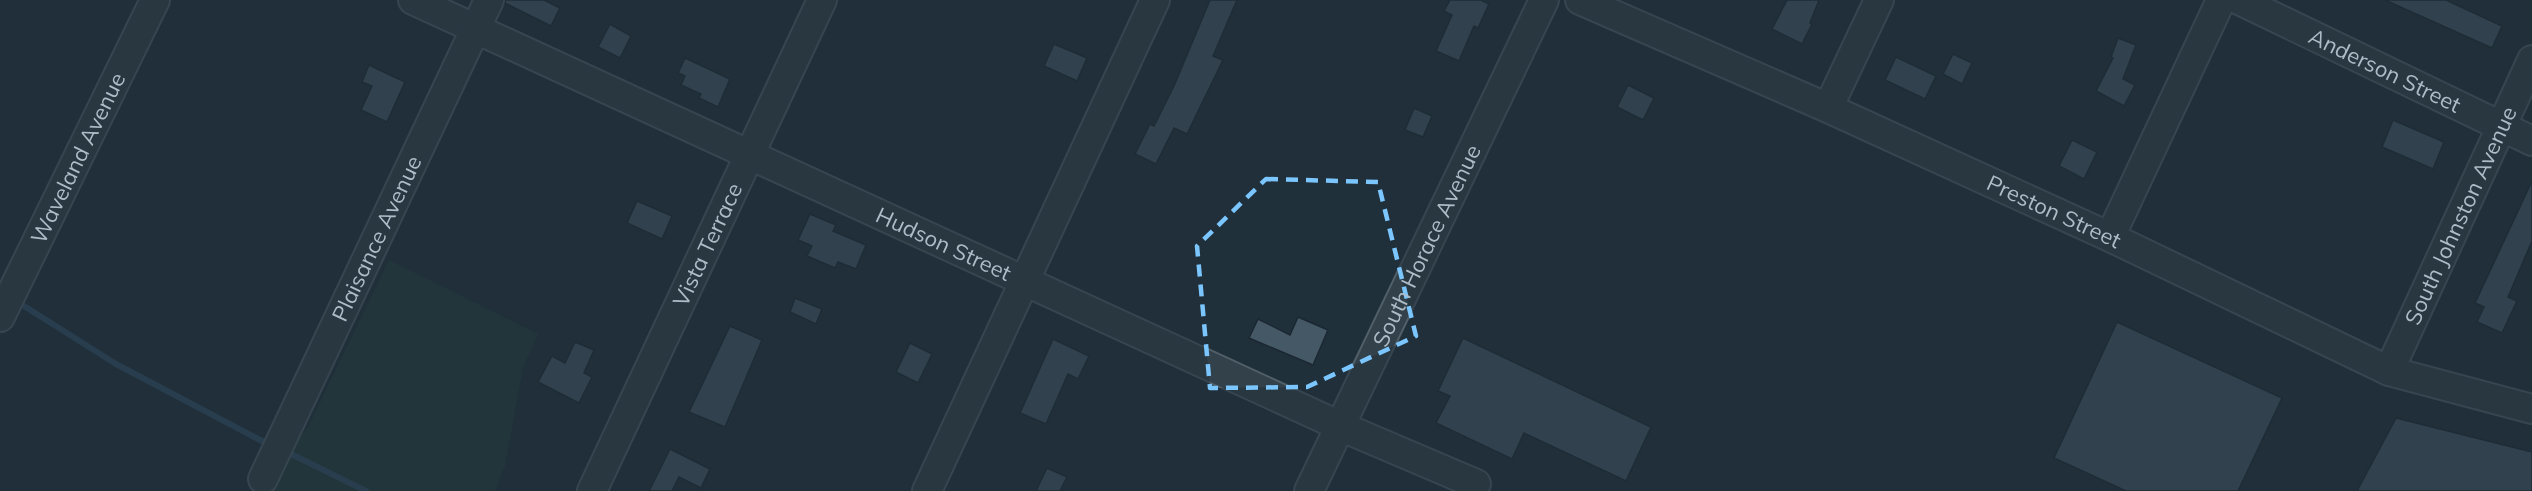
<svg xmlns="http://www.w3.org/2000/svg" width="2532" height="491" viewBox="0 0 2532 491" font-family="Mulish,sans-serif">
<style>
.green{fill:#223c3a}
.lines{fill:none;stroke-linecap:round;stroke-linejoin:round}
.stream{stroke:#324f64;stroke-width:6}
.building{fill:#455865;stroke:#1b2832;stroke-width:1.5}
.minor-casing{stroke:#515f69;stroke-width:32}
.minor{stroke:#33414b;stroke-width:28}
.marked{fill:none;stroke:#7bc6ff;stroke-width:4.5;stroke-dasharray:12 8;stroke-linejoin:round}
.labels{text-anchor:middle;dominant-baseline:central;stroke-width:5;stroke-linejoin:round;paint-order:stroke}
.street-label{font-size:22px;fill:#aebcc7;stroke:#19262f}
</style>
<rect width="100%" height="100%" fill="#20303b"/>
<path class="green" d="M 389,260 L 538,334 L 523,368 L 505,466 L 495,491 L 253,491 L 308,427 Z"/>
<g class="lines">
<g class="stream">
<path d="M 24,306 L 116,364 L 262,441"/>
<path d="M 293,455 L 366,491"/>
</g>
</g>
<g class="building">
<path d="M 505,0 L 544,0 L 560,8 L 551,26 L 505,3 Z"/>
<path d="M 1210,0 L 1237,0 L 1213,56 L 1223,60 L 1187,134 L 1174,128 L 1156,164 L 1135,154 L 1150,124 L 1154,126 L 1174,86 Z"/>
<path d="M 1450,0 L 1481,0 L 1489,4 L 1478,28 L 1474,26 L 1459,61 L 1436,51 L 1452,15 L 1444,11 Z"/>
<path d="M 1787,0 L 1819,0 L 1810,23 L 1812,24 L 1802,44 L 1772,29 Z"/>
<path d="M 2385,0 L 2446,0 L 2502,26 L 2492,48 Z"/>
<path d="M 610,24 L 631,36 L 620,58 L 598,47 Z"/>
<path d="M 2118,38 L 2136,45 L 2123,79 L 2135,85 L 2124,106 L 2096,91 L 2113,58 L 2111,57 Z"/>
<path d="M 1054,44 L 1087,58 L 1077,81 L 1044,66 Z"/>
<path d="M 1953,54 L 1972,63 L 1962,84 L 1943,74 Z"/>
<path d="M 1896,57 L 1936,76 L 1925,99 L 1885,80 Z"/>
<path d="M 685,58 L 730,79 L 718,107 L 699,98 L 701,94 L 681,85 L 685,76 L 678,73 Z"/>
<path d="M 369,65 L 405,82 L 387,122 L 361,110 L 372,86 L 362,82 Z"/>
<path d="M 1628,85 L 1654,98 L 1643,120 L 1617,107 Z"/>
<path d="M 1414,108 L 1432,116 L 1423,137 L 1405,130 Z"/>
<path d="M 2393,120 L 2444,142 L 2433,169 L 2382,147 Z"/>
<path d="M 2072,140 L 2097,152 L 2084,179 L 2059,166 Z"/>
<path d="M 2532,181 L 2532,241 L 2508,297 L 2517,301 L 2502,333 L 2477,322 L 2484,307 L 2475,303 Z"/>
<path d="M 637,201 L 672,216 L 662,239 L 627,223 Z"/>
<path d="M 810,214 L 836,225 L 833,231 L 866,245 L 856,269 L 838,262 L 835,268 L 807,256 L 812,246 L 798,240 Z"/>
<path d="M 795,298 L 822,309 L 816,324 L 790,312 Z"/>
<path d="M 1298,317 L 1328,330 L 1313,365 L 1249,338 L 1258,319 L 1290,335 Z"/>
<path d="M 2117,322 L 2282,398 L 2238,491 L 2126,491 L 2054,458 Z"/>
<path d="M 730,326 L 762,340 L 725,427 L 689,412 Z"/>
<path d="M 1463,338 L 1651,427 L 1626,481 L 1524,433 L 1512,459 L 1436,423 L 1450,396 L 1438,391 Z"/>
<path d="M 1053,339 L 1089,356 L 1078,379 L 1068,374 L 1046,424 L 1020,413 Z"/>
<path d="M 575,342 L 594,350 L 584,373 L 592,377 L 579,403 L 538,382 L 552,356 L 565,363 Z"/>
<path d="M 910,343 L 932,354 L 918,383 L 896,372 Z"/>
<path d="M 2396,418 L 2532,452 L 2532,491 L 2357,491 Z"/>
<path d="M 670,449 L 710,469 L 701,488 L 679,477 L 672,491 L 649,491 Z"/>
<path d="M 1047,468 L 1067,477 L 1060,491 L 1036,491 Z"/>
</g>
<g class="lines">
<defs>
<g id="minor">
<path id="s1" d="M 413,0 L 1340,426 L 1476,484"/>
<path id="s2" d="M 1580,0 L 1828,108 L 2110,237 L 2389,371 L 2532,409"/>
<path id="s3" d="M 2239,0 L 2532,141"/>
<path d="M 1828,108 L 1879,0"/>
<path d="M 2110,237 L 2221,0"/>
<path id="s4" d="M 0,317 L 155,0"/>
<path id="s5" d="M 2389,371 L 2532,60"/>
<path id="s6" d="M 263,479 L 489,0"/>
<path id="s7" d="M 592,491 L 822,0"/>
<path d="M 927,491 L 1155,0"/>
<path id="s8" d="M 1309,491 L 1544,0"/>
</g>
</defs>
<use href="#minor" class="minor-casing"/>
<use href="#minor" class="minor"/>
</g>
<path d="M0 0H2532V491H0ZM 1266,179 L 1378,182 L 1416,336 L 1307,387 L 1210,388 L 1197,246 Z" fill="#20303b" fill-opacity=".55" fill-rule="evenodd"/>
<path class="marked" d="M 1266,179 L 1378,182 L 1416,336 L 1307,387 L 1210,388 L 1197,246 Z"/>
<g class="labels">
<g class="street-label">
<text stroke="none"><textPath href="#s3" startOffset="162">Anderson Street</textPath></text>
<text stroke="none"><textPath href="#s4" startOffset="177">Waveland Avenue</textPath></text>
<text stroke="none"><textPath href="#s2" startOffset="519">Preston Street</textPath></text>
<text stroke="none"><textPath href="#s5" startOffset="171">South Johnston Avenue</textPath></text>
<text stroke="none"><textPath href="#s6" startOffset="266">Plaisance Avenue</textPath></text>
<text stroke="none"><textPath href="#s1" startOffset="584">Hudson Street</textPath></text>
<text stroke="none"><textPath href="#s8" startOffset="272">South Horace Avenue</textPath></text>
<text stroke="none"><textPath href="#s7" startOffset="272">Vista Terrace</textPath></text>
</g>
</g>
</svg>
